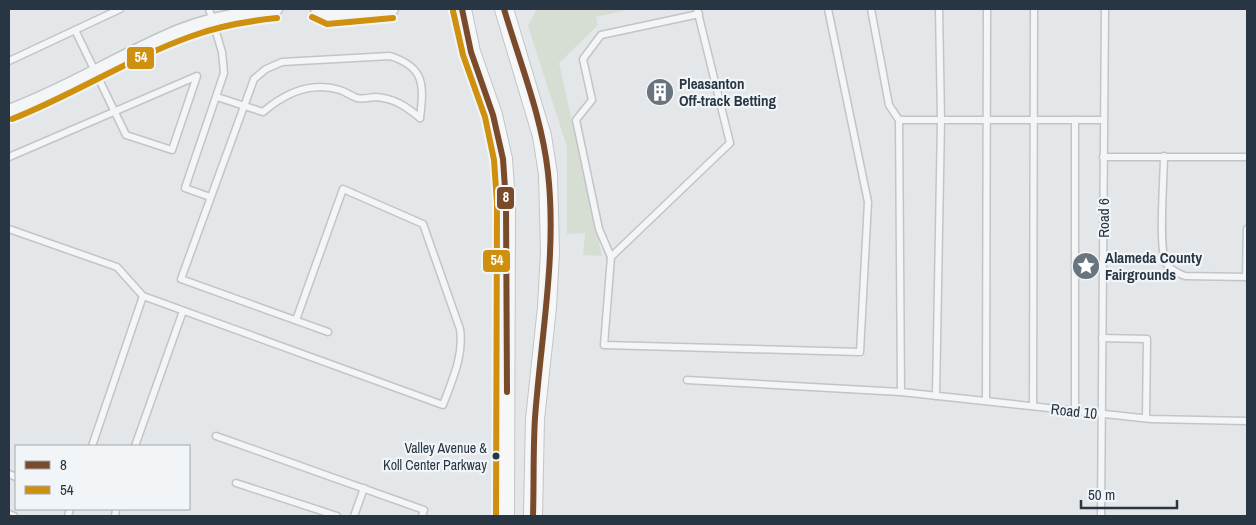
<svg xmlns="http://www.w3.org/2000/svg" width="1256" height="525" viewBox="0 0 1256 525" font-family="'Archivo Narrow',sans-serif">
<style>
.green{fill:#d6ded4}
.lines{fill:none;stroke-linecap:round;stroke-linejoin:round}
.lane-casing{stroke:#c2c5c7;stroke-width:9}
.street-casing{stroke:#c2c5c7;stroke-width:15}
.secondary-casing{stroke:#c2c5c7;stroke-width:20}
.lane{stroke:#f3f5f6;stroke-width:6}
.street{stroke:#f3f5f6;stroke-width:12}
.secondary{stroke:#f7f7f7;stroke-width:18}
.bus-1-casing{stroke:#f2f5f8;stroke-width:10}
.bus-2-casing{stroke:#f2f5f8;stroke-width:10}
.bus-1{stroke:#7a4b2a;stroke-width:6}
.bus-2{stroke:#ce900e;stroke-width:6}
.bus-dot{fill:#283644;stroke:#f2f5f8;stroke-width:2}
.labels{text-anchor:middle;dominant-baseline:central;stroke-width:4.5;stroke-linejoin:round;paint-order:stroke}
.bus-label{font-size:14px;fill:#283644;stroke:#f2f5f8;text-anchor:end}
.poi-label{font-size:15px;font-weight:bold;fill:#283644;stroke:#f2f5f8;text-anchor:start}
.street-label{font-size:15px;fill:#283644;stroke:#f2f5f8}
.line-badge{stroke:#f2f5f8;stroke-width:2}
.badge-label{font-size:14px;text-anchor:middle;font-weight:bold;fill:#fff}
</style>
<rect width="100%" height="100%" fill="#e4e7e9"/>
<path class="green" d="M 537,9 L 631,9 L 596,17 L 598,25 L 559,63 L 602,256 L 583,255 L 585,233 L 567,234 L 567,147 L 528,26 Z"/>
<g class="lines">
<defs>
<g id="lane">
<path d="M 209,9 L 222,52 L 224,73 L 185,188 L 210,197"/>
<path d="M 697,9 L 730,143 L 611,257 L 604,345 L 860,352 L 868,202 L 828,9"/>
<path d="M 871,9 L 889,105 L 899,120 L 901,392"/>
<path d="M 9,61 L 120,9"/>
<path d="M 217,97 L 263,112 C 285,93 311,81 340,90 C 346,92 351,96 357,98 C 363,100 370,97 376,97 C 394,98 407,107 420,118"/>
<path d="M 899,120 L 1104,120"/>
<path d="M 1075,120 L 1075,411"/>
<path d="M 1164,156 C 1164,177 1158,248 1166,263 C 1170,270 1177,273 1185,276 L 1247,277"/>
<path d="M 9,157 C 71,130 134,103 197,76 L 172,150 L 126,135 L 75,30"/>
<path d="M 1103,157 L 1247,157"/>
<path d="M 9,229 L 117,267 L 143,296 L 443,405 C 452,380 464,356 460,329 L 423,224 L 343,189 L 296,320"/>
<path d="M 611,257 L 599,229 L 576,120 L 592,100 L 583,59 L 601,35 L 699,14"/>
<path d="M 1246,277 L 1247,229"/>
<path d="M 328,332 L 181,279 L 254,79 L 266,69 L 282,62 L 390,56 C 425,67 424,85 420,118"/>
<path d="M 1102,338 L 1147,339 L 1146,418"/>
<path d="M 687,380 L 901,392 L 1151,419 L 1247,421"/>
<path d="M 936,396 L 941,120 L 939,9"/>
<path d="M 986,401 L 987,9"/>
<path d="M 1033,406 L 1034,9"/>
<path d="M 216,436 L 424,510 L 422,516"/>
<path d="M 92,446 L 143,296"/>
<path d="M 135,446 L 183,311"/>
<path d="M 9,474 L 16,477"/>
<path d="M 236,483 L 337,516"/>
<path d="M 9,514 L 14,516"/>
<path d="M 68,516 L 70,509"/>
<path d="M 115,516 L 116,509"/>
<path d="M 354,516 L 364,488"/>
<path d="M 1101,516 L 1105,9"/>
</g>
<g id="street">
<path d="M 317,9 L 327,15 L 392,9"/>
<path d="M 9,111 C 68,89 121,55 179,31 C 210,19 242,13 276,9"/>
</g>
<g id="secondary">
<path d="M 462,9 L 471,52 L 493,115 L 503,159 L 506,203 L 505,516"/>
<path d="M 504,9 L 542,136 L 548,174 L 550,252 L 547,307 L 535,419 L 533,516"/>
</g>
</defs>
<use href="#lane" class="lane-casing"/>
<use href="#street" class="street-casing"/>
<use href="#secondary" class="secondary-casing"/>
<use href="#lane" class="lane"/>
<use href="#street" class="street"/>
<use href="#secondary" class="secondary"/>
<defs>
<g id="bus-1">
<path d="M 462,9 L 471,52 L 493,115 L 503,159 L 506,203 L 507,392"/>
<path d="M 504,9 C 520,63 542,117 548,173 C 557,255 541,336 535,418 C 533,450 534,483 533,516"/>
</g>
<g id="bus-2">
<path d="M 453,11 L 463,55 L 485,117 L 494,160 L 497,203 L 496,516"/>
<path d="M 312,17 L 327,24 L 393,18"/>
<path d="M 12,119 C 73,95 130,58 192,36 C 219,26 248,21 277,18"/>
</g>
</defs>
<use href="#bus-1" class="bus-1-casing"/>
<use href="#bus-2" class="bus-2-casing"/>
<use href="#bus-1" class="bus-1"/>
<use href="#bus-2" class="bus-2"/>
</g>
<defs>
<symbol id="building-disc" viewBox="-11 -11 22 22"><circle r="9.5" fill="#6a747e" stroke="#f2f5f8"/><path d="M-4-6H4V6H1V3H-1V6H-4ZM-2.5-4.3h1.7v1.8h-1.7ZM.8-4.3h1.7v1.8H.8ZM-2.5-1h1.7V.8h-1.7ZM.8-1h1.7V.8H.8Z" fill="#fff"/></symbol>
<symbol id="sight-disc" viewBox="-11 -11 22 22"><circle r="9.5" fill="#6a747e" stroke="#f2f5f8"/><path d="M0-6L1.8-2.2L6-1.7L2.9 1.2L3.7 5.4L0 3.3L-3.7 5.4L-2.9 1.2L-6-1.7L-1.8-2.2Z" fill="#fff"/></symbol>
</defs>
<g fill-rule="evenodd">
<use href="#building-disc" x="644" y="76" width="32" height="32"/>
<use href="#sight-disc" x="1070" y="250" width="32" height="32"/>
</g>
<circle class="bus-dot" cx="496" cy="456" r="4.5"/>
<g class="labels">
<g class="bus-label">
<text x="487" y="448">Valley Avenue &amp;<tspan x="487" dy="17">Koll Center Parkway</tspan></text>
</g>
<g class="poi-label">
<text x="679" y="83">Pleasanton<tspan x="679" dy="17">Off-track Betting</tspan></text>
<text x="1105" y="257">Alameda County<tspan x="1105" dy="17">Fairgrounds</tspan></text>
</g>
<g class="street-label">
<text transform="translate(1103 218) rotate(-90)">Road 6</text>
<text transform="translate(1074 411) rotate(6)">Road 10</text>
</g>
</g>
<g class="line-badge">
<rect x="126" y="46" width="29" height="24" rx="5" fill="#ce900e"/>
<rect x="496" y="186" width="19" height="24" rx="5" fill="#7a4b2a"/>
<rect x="482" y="249" width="29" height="24" rx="5" fill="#ce900e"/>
</g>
<g class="badge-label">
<text x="141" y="62">54</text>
<text x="506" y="202">8</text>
<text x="497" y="265">54</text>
</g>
<rect width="1256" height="525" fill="none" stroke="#283644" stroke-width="20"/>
<rect x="15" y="445" width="175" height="65" fill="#f2f5f8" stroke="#a1a9b0"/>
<rect x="25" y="461" width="25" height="8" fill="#7a4b2a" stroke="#a1a9b0"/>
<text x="60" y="470" font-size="15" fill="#283644">8</text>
<rect x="25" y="486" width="25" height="8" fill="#ce900e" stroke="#a1a9b0"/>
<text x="60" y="495" font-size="15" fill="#283644">54</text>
<path d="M1081 500v8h96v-8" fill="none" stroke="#283644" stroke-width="2.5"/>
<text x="1088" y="500" font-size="15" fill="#283644" stroke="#f2f5f8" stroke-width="4" paint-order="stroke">50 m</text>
</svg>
